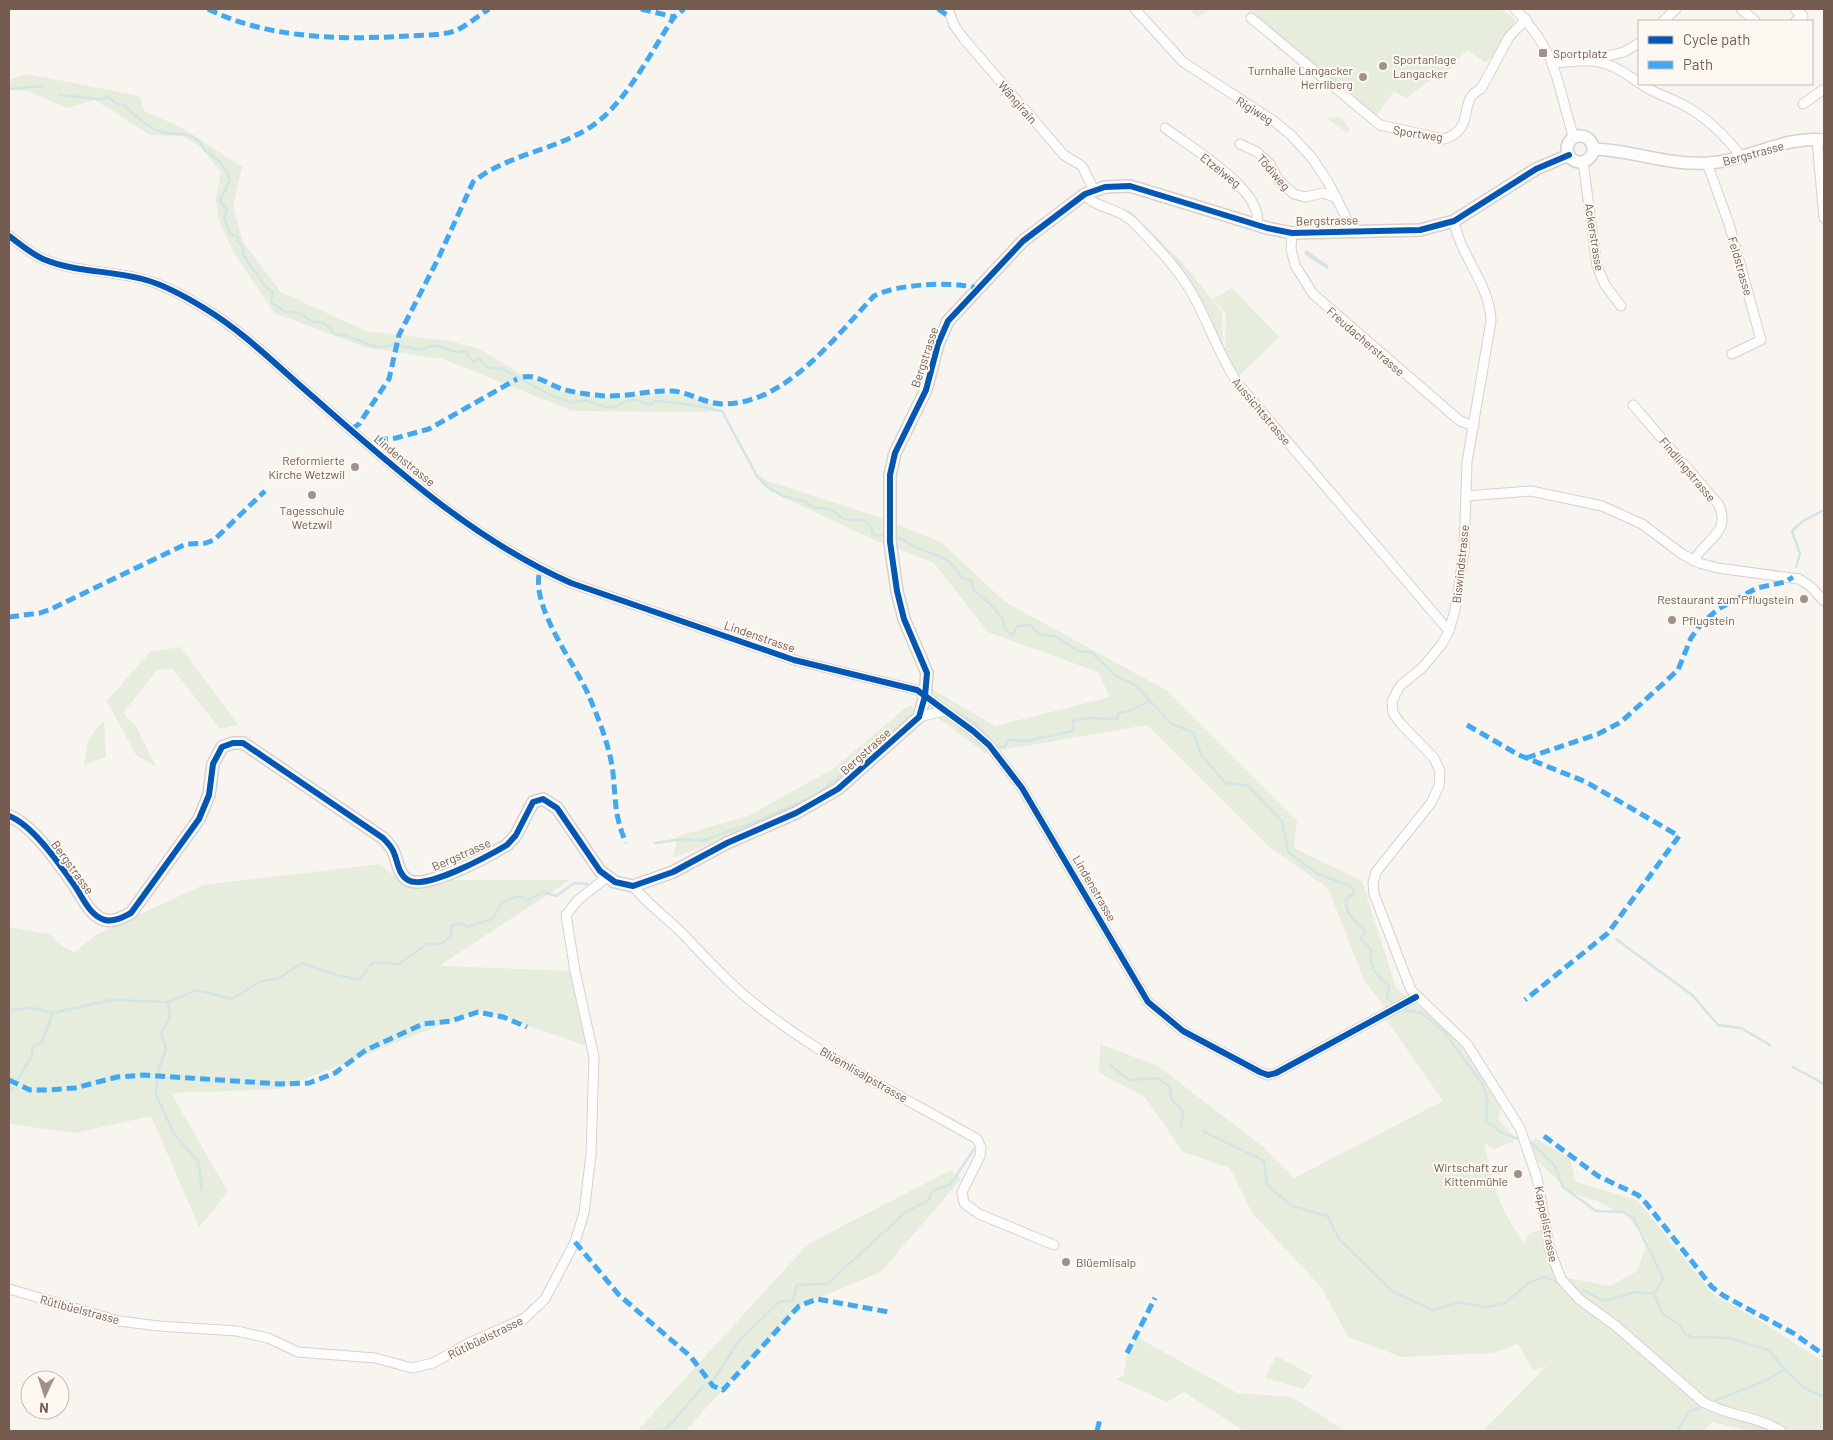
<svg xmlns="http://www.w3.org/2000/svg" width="1833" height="1440" viewBox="0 0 1833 1440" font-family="Barlow,sans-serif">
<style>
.green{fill:#e6eddc}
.water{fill:#d2e5e7}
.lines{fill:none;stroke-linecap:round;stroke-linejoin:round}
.stream{stroke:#d2e5e7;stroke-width:2.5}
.street-casing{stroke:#d7d1ce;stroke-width:11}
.secondary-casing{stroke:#d7d1cd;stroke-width:14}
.street{stroke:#fefdfd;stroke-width:9}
.secondary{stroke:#fefdfd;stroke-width:11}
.quiet{stroke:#3fa9f5;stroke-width:5;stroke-dasharray:10 5;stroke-linecap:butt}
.cycleway-casing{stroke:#fdf8f2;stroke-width:9}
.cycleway{stroke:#0057b8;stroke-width:6}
.poi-dot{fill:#a29189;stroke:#fdf8f2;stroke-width:2}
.labels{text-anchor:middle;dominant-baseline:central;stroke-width:4;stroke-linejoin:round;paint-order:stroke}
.poi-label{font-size:12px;fill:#745c51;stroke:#fdf8f2;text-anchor:start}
.street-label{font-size:12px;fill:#745c51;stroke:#fdf8f2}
</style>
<rect width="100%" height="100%" fill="#f8f4f0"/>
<g class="green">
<path d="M 1189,9 L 1209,9 L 1197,18 Z"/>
<path d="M 1247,9 L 1502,9 L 1515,19 L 1514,25 L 1493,56 L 1485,62 L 1467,50 L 1449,70 L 1426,83 L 1406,99 L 1394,91 L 1375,117 Z"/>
<path d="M 28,74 L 139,96 L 145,112 L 179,126 L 242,167 L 233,206 L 243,242 L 281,292 L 366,331 L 450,341 L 479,349 L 517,372 L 560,391 L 588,396 L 614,398 L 655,394 L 683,395 L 715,405 L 709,412 L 572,411 L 443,359 L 368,348 L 274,313 L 232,250 L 219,220 L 216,200 L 221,172 L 200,146 L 183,136 L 150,135 L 95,100 L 66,108 L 28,91 L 9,90 L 9,80 Z"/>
<path d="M 1340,117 L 1350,129 L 1347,133 L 1327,118 Z"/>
<path d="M 1129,210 L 1182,262 L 1222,312 L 1223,349 L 1237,377 C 1222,354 1214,329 1202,304 C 1186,274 1154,231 1126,211 Z"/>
<path d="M 1232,288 L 1279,337 L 1239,376 L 1225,349 L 1226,314 L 1213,299 Z"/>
<path d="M 754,472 L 768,481 L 878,517 L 941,542 L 1005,602 L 1166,690 L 1297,821 L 1294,848 L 1362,881 L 1396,988 L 1452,1033 L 1474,1059 L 1501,1107 L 1498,1119 L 1511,1133 L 1514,1141 L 1494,1149 L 1485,1143 C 1491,1184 1500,1209 1524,1243 L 1529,1233 L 1548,1229 L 1563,1277 L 1610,1286 L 1637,1271 L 1648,1241 L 1627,1216 L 1597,1201 L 1572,1193 L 1532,1156 L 1534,1137 L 1570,1159 L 1576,1182 L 1637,1200 L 1713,1294 L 1767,1325 L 1824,1362 L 1824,1431 L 1749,1431 L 1712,1422 L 1703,1431 L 1483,1431 L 1547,1366 L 1533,1370 L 1518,1344 L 1493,1353 L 1402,1357 L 1348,1337 L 1321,1287 L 1252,1213 L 1230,1168 L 1183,1152 L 1145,1097 L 1099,1073 L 1100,1044 L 1158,1066 L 1266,1149 L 1294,1178 L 1443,1101 L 1383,1015 L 1391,1010 L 1385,1007 L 1365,982 L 1328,888 L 1268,846 L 1147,725 L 985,753 L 929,711 L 932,689 L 995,726 L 1110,697 L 1098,672 L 988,632 L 934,563 L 872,539 L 770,491 L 755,477 Z"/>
<path d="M 181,647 L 238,725 L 220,729 L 172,668 L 157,670 L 123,713 L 136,726 L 156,767 L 136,755 L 107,701 L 150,652 Z"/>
<path d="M 912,705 L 917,719 L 857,774 L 804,807 L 673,858 L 678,836 L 748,816 L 833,769 L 904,709 Z"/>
<path d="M 104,721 L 106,757 L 84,765 L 88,739 Z"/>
<path d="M 380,864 L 406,886 L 437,880 L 570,880 L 439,966 L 575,971 L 593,1048 L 499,1016 L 478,1012 L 451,1021 L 280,1089 L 171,1093 L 228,1192 L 199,1227 L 151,1116 L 75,1133 L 9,1124 L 9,927 L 49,934 L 63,947 L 75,952 L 96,935 L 203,885 Z"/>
<path d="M 951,1170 L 961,1179 L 881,1272 L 799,1306 L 685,1431 L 637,1431 L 808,1244 Z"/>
<path d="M 1137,1337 L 1237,1393 L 1292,1397 L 1345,1431 L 1244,1431 L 1184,1392 L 1167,1402 L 1116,1379 L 1123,1376 L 1127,1356 Z"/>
<path d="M 1276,1356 L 1313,1376 L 1303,1389 L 1265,1378 Z"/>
</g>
<path class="water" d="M 1306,250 L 1329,266 L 1327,269 L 1304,254 Z"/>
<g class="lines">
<g class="stream">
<path d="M 9,89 L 43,86"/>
<path d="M 59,95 L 100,99 L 108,97 L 117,104 L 124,105 C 134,115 145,125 158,131 C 178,139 192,125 205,151 C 218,157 225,166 230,180 L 220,201 L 227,210 L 224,218 L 231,234 L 238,237 L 237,241 L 244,248 L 243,255 L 265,286 L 273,292 L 271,302 L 285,312 L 297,312 L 313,322 L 323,322 L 335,334 C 356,333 373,355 393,344 L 420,350 L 435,345 L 456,352 L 465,351 L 473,362 L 479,358 C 485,367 490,370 501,368 L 550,395 L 573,403 C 587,396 593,405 607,407 C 620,409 622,400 632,400 C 639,399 645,404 651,405 L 655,401 L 680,403 L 722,411 L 757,476 L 766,486 L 783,496 L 806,502 L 812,507 L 832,510 L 844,519 L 865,521 L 872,529 L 872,533 L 878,536 L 887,534"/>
<path d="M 892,536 C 901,538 905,542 913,546 C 933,556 950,554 961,577 L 972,581 L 973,589 L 993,607 L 1002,618 L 1005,630 L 1013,635 L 1017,626 L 1031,625 C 1042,642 1048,632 1058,638 C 1070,645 1077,653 1091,652 L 1116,676 L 1134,684 L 1172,724 L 1193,732 L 1201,754 L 1225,783 L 1248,786 L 1282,821 L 1288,852 L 1318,874 L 1348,885 L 1354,889 L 1353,894 L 1346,898 C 1345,914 1354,920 1365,931 L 1361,939 L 1371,950 C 1369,968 1375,975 1389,985 L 1387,998 L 1394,1004"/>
<path d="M 1796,567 L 1800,554 L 1792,531 L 1803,521 L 1824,510"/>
<path d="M 949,709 L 974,722 L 997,747 L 1004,747 L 1009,740 L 1026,741 L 1073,731 L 1073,721 L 1088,718 L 1117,719 L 1119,713 L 1132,710 L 1151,700"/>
<path d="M 819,793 L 894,732"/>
<path d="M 655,843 L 682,839 L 702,841 L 762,819 L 812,797"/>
<path d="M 1616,939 L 1692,995 L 1718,1025 L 1741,1028 L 1770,1045"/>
<path d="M 9,1010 L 33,1008 L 53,1013 L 111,1000 L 168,1002 L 197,990 L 232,999 L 259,982 L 279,978 L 302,963 L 333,974 L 359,980 L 373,962 L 399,964 L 427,944 L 441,944 L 451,936 L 451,926 L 460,923 L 468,927 L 492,919 L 503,901 L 520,896 L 528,900 L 543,892 L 556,896 L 574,883 L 587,884"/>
<path d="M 1403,1010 L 1422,1013 L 1444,1032 L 1483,1085 L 1487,1099 L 1487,1121 L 1502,1133 L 1522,1140"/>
<path d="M 1110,1065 L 1129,1080 L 1157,1078 L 1170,1087 L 1171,1099 L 1183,1111 L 1181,1128"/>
<path d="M 1793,1067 L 1824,1084"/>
<path d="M 158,1071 L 166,1049 L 161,1032 L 170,1018 L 168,1002"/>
<path d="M 157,1079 L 156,1095 L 174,1134 L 198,1161 L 202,1190"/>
<path d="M 16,1082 L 32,1056 L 33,1046 L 42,1042 L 53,1013"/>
<path d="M 9,1092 L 13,1088"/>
<path d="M 1203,1131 L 1264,1161 L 1267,1185 L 1292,1206 L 1328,1216 L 1339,1239 L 1392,1291 L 1432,1310 L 1460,1302 L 1484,1307 L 1504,1304 L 1528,1283 L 1544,1277 L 1558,1282"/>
<path d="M 1527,1141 L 1531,1142 L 1554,1165 L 1563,1187 L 1596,1211 L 1624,1212 L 1634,1219 L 1663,1278 L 1654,1294 L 1663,1314 L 1680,1325 L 1685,1334 L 1692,1337 L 1729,1338 L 1769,1350 L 1785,1370 L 1805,1388 L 1824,1397"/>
<path d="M 1583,1290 L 1604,1301 L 1636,1292 L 1654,1294"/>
<path d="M 714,1379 L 738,1342 L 779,1302 L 793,1301 L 797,1285 L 827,1284 L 906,1212 L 928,1201 L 933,1190 L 950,1185 L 974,1149"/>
<path d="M 1716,1400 L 1760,1383 L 1785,1370"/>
<path d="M 662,1431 L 672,1423 L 703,1386"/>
<path d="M 1677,1431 L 1689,1411 L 1700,1408"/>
</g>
<defs>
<g id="street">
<path d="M 948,9 L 954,25 L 964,39 L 1064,155 L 1082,166 L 1094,190"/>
<path d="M 1135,9 L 1183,62 L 1274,121 L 1291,135 L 1312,158 L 1328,182 L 1347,219 L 1350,231"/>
<path d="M 1515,9 C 1559,54 1556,82 1574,138"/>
<path d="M 1741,9 L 1755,21"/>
<path d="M 1795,9 L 1803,16 L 1796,21"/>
<path d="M 1251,18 L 1380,125 L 1444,139 C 1478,128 1456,100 1481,89 L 1509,37 L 1526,19"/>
<path d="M 1663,21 L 1676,9"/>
<path d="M 1595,59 L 1624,52 L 1639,43"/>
<path d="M 1554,63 C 1594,59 1606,58 1639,83"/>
<path d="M 1641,84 C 1653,93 1668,97 1682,104 C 1706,117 1726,136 1742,158"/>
<path d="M 1803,104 L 1824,89"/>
<path d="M 1165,128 C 1190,147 1265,190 1257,225"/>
<path d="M 1817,139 L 1824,218"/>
<path d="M 1240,144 L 1257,152 L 1270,164 L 1279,181 L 1294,194 L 1305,197 L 1323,193 L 1337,198"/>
<path d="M 1583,162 L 1597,266 L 1605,285 L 1621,306"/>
<path d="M 1707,163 L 1729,224 L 1761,340 L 1732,354"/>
<path d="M 1085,194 C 1093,208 1120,207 1136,225 C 1157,247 1179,269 1194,297 C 1210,326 1220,358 1239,385 L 1449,631"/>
<path d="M 1454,221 C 1460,256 1490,284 1491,321 L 1467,462 L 1464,552 L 1455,610 L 1449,631 L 1442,644 L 1423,667 L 1400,686 L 1392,701 L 1393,713 L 1400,723 L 1434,758 L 1440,771 L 1439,786 L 1431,803 L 1376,872 L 1373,883 L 1374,894 L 1411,990 L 1467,1044 L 1520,1128 L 1537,1178 L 1550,1250 L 1561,1279 L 1579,1299 L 1616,1326 L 1703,1402 C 1728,1416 1757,1416 1781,1431"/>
<path d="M 1292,233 L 1291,249 L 1295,265 L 1313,294 L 1460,421 L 1474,426"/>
<path d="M 9,236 C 20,244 30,253 43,259 C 76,273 113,270 146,280 C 167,286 186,297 204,308 C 244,332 277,366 312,396 C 392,466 473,540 571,583 L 794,660 L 917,690 L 973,731 L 989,745 L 1022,788 L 1148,1002 L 1183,1031 L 1260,1072 L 1268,1075 L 1276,1073 L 1416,997"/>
<path d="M 1633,405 L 1719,505 C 1731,535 1705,538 1694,561"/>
<path d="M 1466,496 L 1531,491 L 1602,506 L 1642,524 L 1682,554 L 1699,563 L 1718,568 L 1799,579 L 1810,586 L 1824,601"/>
<path d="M 919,717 L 944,711"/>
<path d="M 633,886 C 647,904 666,917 682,933 C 702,954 722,976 744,995 C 814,1054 898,1094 977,1139 L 981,1147 L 980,1156 L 962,1192 L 964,1203 L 979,1214 L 1054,1245"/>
<path d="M 9,1289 L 119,1321 L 159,1326 L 237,1331 L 268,1338 L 298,1352 L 375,1358 L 412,1368 L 433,1363 L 471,1342 L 525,1318 L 545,1299 L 575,1242 L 584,1213 L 591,1154 L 594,1057 L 575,971 L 566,915 L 578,900 L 607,877"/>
</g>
<g id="secondary">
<circle cx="1580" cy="149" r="13"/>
<path d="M 1594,149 C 1632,150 1669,166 1708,163 C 1747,161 1785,135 1824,140"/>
<path d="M 9,816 C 33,825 60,865 75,886 C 83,898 90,916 105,920 C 115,922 123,917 131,913 L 199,819 L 209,795 L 213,764 L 222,747 L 233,743 L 243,743 L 383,838 C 387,842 392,847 394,853 C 398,862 398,874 408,880 C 425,891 490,855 507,845 L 516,835 L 533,802 L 543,799 L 557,808 L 600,871 L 615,882 L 633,886 L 673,872 L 727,843 L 796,813 L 838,789 L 919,717 L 925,696 L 927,673 L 904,619 L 897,591 L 890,542 L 890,475 L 895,453 L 926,390 L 938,344 L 948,321 L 1023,241 L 1085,194 L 1105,187 L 1130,186 L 1267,228 L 1292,233 L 1420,230 L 1454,221 L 1536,169 L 1569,155"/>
</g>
</defs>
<use href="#street" class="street-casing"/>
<use href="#secondary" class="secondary-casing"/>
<use href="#street" class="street"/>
<use href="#secondary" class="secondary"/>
<g class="quiet">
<path d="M 208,9 C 268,39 342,40 407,36 C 423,35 443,36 457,30 C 468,25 479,15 489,9"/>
<path d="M 641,9 L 674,17"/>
<path d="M 938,9 L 950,17"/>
<path d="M 523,377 C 536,374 550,385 562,389 C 573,392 584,394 596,395 C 621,399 646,390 672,391 C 689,392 706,404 723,404 C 786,404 834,338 874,296 C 897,284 951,281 977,288"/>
<path d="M 352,429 L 359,424 L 389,379 L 399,335 L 438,259 L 473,182 C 505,156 549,151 584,131 C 623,110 650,53 674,17 L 684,9"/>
<path d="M 378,440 L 396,438 L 429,429 L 517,379"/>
<path d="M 539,575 C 533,610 575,664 589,696 C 599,720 610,747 613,773 C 616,801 614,815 626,843"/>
<path d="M 9,617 L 40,613 L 49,610 L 186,544 L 206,543 L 214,540 L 265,491"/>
<path d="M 1467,725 L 1519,755 L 1586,782 L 1679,836 L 1608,933 L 1525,1000"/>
<path d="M 1526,758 L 1598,734 L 1621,722 L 1678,670 L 1691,638 L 1701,624 L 1718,609 L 1757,588 L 1785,582 L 1793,577"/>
<path d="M 9,1080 L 30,1090 L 47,1090 L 75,1088 L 117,1077 L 144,1075 L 280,1084 L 309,1083 L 335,1073 L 366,1050 L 423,1024 L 451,1021 L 478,1012 L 503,1017 L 527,1027"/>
<path d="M 1544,1136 L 1598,1176 L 1638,1195 L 1646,1203 L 1712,1287 L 1724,1296 L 1793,1333 L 1824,1355"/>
<path d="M 575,1242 L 619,1295 L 691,1357 L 713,1386 L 723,1390 L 799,1306 L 817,1299 L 889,1312"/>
<path d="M 1127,1353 L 1155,1298"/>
<path d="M 1097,1431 L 1100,1419"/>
</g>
<defs>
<g id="cycleway">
<path d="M 9,236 C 20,244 30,253 43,259 C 76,273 113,270 146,280 C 167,286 186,297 204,308 C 244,332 277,366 312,396 C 392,466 473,540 571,583 L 794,660 L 917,690 L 973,731 L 989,745 L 1022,788 L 1148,1002 L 1183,1031 L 1260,1072 L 1268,1075 L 1276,1073 L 1416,997"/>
<path d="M 9,816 C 33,825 60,865 75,886 C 83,898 90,916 105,920 C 115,922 123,917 131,913 L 199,819 L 209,795 L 213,764 L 222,747 L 233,743 L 243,743 L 383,838 C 387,842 392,847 394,853 C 398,862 398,874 408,880 C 425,891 490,855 507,845 L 516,835 L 533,802 L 543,799 L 557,808 L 600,871 L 615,882 L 633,886 L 673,872 L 727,843 L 796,813 L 838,789 L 919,717 L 925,696 L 927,673 L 904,619 L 897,591 L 890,542 L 890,475 L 895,453 L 926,390 L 938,344 L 948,321 L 1023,241 L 1085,194 L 1105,187 L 1130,186 L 1267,228 L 1292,233 L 1420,230 L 1454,221 L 1536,169 L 1569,155"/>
</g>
</defs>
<use href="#cycleway" class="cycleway-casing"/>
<use href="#cycleway" class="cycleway"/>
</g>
<g class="poi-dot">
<rect x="1538" y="48" width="10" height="10" rx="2.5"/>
<circle cx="1383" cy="66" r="5"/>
<circle cx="1363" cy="77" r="5"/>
<circle cx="355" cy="467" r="5"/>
<circle cx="312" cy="495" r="5"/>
<circle cx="1804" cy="599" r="5"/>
<circle cx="1672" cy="620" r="5"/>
<circle cx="1518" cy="1174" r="5"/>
<circle cx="1066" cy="1262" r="5"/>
</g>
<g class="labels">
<g class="poi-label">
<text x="1553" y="53">Sportplatz</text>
<text x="1393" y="59">Sportanlage<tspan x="1393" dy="14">Langacker</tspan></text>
<text x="1353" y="70" text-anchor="end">Turnhalle Langacker<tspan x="1353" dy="14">Herrliberg</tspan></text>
<text x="345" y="460" text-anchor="end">Reformierte<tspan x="345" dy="14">Kirche Wetzwil</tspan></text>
<text x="312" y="510" text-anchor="middle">Tagesschule<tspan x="312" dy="14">Wetzwil</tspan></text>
<text x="1794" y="599" text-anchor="end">Restaurant zum Pflugstein</text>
<text x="1682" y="620">Pflugstein</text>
<text x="1508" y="1167" text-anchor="end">Wirtschaft zur<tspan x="1508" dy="14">Kittenmühle</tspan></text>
<text x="1076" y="1262">Blüemlisalp</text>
</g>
<g class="street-label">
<text transform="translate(1018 102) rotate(49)">Wängirain</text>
<text transform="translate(1255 110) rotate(32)">Rigiweg</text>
<text transform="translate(1418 133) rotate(9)">Sportweg</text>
<text transform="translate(1753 153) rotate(-15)">Bergstrasse</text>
<text transform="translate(1221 170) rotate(38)">Etzelweg</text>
<text transform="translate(1274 172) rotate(49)">Tödiweg</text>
<text transform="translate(1327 220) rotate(-1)">Bergstrasse</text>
<text transform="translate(1595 237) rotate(81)">Ackerstrasse</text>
<text transform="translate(1741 266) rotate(74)">Feldstrasse</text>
<text transform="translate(1366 341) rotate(41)">Freudacherstrasse</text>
<text transform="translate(924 357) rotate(-72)">Bergstrasse</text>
<text transform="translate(1262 411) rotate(50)">Aussichtstrasse</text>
<text transform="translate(405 460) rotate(39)">Lindenstrasse</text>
<text transform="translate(1688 469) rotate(50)">Findlingstrasse</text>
<text transform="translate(1460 564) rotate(-84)">Biswindstrasse</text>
<text transform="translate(760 636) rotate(19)">Lindenstrasse</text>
<text transform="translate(865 751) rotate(-42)">Bergstrasse</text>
<text transform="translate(461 854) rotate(-24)">Bergstrasse</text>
<text transform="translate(73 867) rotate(54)">Bergstrasse</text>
<text transform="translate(1095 888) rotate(60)">Lindenstrasse</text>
<text transform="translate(864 1074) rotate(30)">Blüemlisalpstrasse</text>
<text transform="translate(1547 1224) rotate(79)">Kappelistrasse</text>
<text transform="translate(80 1309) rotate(15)">Rütibüelstrasse</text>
<text transform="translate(485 1337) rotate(-26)">Rütibüelstrasse</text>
</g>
</g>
<rect width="1833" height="1440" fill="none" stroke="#745c51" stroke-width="20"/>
<rect x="1638" y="20" width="175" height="65" fill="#fdf8f2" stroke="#c6bab2"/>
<rect x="1648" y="36" width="25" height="8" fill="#0057b8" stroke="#c6bab2"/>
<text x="1683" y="45" font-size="15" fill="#745c51">Cycle path</text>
<rect x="1648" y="61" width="25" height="8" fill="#3fa9f5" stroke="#c6bab2"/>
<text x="1683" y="70" font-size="15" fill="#745c51">Path</text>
<g transform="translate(45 1395) rotate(184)"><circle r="24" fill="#fdf8f2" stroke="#c6bab2"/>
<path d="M0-4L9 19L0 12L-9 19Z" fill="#a29189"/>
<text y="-8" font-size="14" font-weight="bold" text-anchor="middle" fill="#745c51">N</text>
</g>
</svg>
